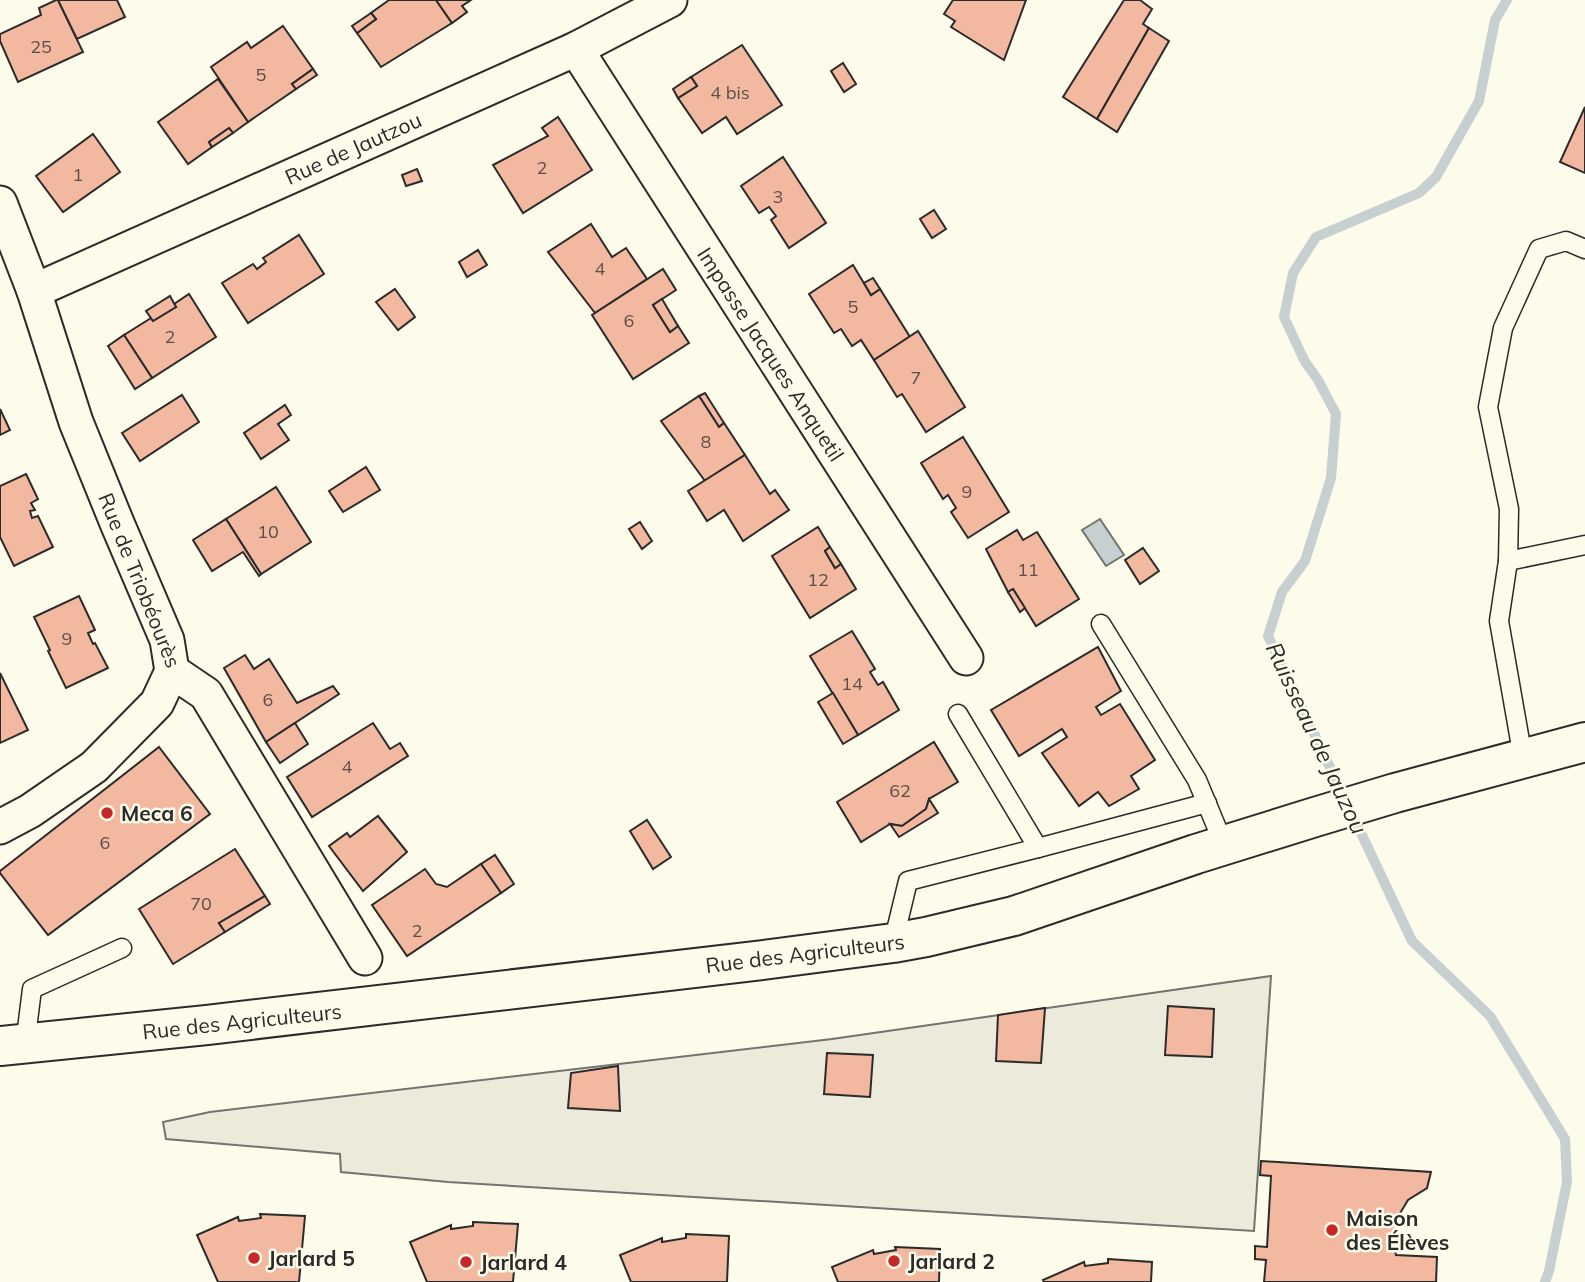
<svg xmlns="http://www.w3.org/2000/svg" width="1585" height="1282" viewBox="0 0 1585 1282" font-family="Mulish,sans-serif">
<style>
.parking{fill:#eceadb;stroke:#74746e;stroke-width:2}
.water{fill:#c7d0d0;stroke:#74746e;stroke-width:2}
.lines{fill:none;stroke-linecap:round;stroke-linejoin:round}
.stream{stroke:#c7d0d0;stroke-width:10}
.building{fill:#f2b8a0;stroke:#2b2b2b;stroke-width:2}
.service-casing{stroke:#2b2b2b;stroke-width:21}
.minor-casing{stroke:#2b2b2b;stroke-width:37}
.tertiary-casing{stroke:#2b2b2b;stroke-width:42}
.service{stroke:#fdfbea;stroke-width:18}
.minor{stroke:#fdfbea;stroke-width:33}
.tertiary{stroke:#fdfbea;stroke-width:38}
.poi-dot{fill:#c62828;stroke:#fdfbea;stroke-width:2.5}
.labels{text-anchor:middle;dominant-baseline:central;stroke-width:5;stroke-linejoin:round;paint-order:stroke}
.number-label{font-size:18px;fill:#5d4e48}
.street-label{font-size:21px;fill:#2b2b2b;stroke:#fdfbea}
.poi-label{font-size:21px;font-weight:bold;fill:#2b2b2b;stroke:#fdfbea;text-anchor:start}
.water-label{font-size:23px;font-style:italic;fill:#2b2b2b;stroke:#fdfbea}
</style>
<rect width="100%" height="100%" fill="#fdfbea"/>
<path class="parking" d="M 1271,976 L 1254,1231 L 448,1182 L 341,1172 L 340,1154 L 166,1139 L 163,1122 L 210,1112 L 832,1039 Z"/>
<path class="water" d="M 1100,519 L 1124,555 L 1106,566 L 1082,530 Z"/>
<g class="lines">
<path class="stream" d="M 1507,0 L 1495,20 L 1479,101 L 1436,177 L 1419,193 L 1316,237 L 1293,273 L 1284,317 L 1304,360 L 1318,380 L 1336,414 L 1331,478 L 1305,561 L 1282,592 L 1268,636 L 1412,941 L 1490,1016 L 1565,1139 L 1567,1182 L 1549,1271 L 1545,1282"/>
</g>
<g class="building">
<path d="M 56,0 L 58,0 L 83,52 L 18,82 L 0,41 L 0,34 L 41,15 L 39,8 Z"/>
<path d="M 58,0 L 117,0 L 125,17 L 77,39 Z"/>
<path d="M 389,0 L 436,0 L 452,23 L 381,67 L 357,33 L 376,19 L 371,13 Z"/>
<path d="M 436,0 L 471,0 L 462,6 L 467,12 L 452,23 Z"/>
<path d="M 953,0 L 1026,0 L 1004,60 L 951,27 L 955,21 L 944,14 Z"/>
<path d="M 1124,0 L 1140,0 L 1152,9 L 1143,24 L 1149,28 L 1097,119 L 1063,97 Z"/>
<path d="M 371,13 L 376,19 L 357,33 L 352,26 Z"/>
<path d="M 283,26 L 313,69 L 292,84 L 296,89 L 248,122 L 211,67 L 247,42 L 251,48 Z"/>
<path d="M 1149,28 L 1169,41 L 1117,132 L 1097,119 Z"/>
<path d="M 742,45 L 782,105 L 737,134 L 726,117 L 702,133 L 678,98 L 697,86 L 691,77 Z"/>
<path d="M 843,63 L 856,84 L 844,92 L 831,71 Z"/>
<path d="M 313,69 L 317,75 L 296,89 L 292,84 Z"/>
<path d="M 691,77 L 697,86 L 678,98 L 673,89 Z"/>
<path d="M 218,79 L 248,122 L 233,133 L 229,128 L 209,142 L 212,147 L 188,164 L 158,122 Z"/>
<path d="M 1585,107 L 1585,173 L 1560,162 Z"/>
<path d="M 558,117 L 592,170 L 523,213 L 493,165 L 548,136 L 542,128 Z"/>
<path d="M 229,128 L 233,133 L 212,147 L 209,142 Z"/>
<path d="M 93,134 L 120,172 L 63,212 L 36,176 Z"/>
<path d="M 783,157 L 826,223 L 789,248 L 771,220 L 776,216 L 769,207 L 759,213 L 741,186 Z"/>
<path d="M 417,169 L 422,181 L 406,186 L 402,175 Z"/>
<path d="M 934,210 L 946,229 L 932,238 L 920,219 Z"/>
<path d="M 591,224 L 612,257 L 626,248 L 647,279 L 595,313 L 548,252 Z"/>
<path d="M 299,235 L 324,274 L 248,323 L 222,283 L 253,264 L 257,269 L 266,262 L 263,258 Z"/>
<path d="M 478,250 L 487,265 L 467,277 L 459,262 Z"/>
<path d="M 853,265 L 871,295 L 880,289 L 910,337 L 874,360 L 861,340 L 852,346 L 841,329 L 834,333 L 809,294 Z"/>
<path d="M 663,269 L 676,290 L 653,305 L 670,332 L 678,326 L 689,343 L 633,379 L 592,315 Z"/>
<path d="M 873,278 L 880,289 L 871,295 L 864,283 Z"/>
<path d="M 395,289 L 415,317 L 398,330 L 376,302 Z"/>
<path d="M 189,294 L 216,337 L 152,378 L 124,335 L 151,318 L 153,321 L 176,307 L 174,304 Z"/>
<path d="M 170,296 L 176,307 L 153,321 L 146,311 Z"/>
<path d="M 662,299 L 678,326 L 670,332 L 653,305 Z"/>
<path d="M 918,331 L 965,407 L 926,432 L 902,394 L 897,397 L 874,360 Z"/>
<path d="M 124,335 L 152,378 L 135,389 L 108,346 Z"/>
<path d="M 705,393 L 724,423 L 719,427 L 699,396 Z"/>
<path d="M 182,395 L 199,422 L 140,461 L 122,433 Z"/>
<path d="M 699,396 L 719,427 L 724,423 L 745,455 L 705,481 L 661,421 Z"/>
<path d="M 285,405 L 291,415 L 278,424 L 289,440 L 261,459 L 244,433 Z"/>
<path d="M 0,409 L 10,430 L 0,435 Z"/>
<path d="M 963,437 L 1009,512 L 968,538 L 951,512 L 956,508 L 948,495 L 943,499 L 921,463 Z"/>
<path d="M 745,455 L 770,494 L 775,490 L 789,510 L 743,541 L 724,510 L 707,521 L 688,491 Z"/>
<path d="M 366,467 L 380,490 L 343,512 L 329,491 Z"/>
<path d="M 26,474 L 38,499 L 31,503 L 35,510 L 30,511 L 32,518 L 38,516 L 53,547 L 14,566 L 0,537 L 0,486 Z"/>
<path d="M 276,487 L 311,542 L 261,574 L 226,519 Z"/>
<path d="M 226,519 L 261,574 L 259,576 L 243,552 L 212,571 L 193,540 Z"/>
<path d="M 640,522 L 652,541 L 642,549 L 629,529 Z"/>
<path d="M 818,527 L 830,547 L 825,551 L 835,568 L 841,564 L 856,589 L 810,618 L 772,556 Z"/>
<path d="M 1017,530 L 1023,540 L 1037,532 L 1079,599 L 1036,626 L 1013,589 L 1008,592 L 986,549 Z"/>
<path d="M 830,547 L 841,564 L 835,568 L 825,551 Z"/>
<path d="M 1143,548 L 1159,571 L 1140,584 L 1125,560 Z"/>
<path d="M 1013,589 L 1025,608 L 1020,612 L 1008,592 Z"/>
<path d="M 79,596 L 95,630 L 88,633 L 93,644 L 95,643 L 108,668 L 66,688 L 48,651 L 50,650 L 34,617 Z"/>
<path d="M 852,631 L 875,669 L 870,672 L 878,685 L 883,682 L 899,710 L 858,735 L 810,656 Z"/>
<path d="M 1098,647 L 1121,691 L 1096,707 L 1101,715 L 1120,704 L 1155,760 L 1131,776 L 1139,789 L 1109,806 L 1098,792 L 1079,806 L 1042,753 L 1067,737 L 1062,729 L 1019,756 L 991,710 Z"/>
<path d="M 245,655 L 254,669 L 269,659 L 297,703 L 333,686 L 339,694 L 266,742 L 224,668 Z"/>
<path d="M 0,673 L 28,730 L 0,743 Z"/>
<path d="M 833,693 L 858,735 L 843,744 L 818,702 Z"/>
<path d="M 295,723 L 308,744 L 280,763 L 266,742 Z"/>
<path d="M 373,723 L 390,749 L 400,743 L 408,756 L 312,817 L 287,777 Z"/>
<path d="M 934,742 L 958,782 L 929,799 L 926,809 L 902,826 L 890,824 L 861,842 L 837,802 Z"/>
<path d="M 159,747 L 210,814 L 48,935 L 0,873 L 0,871 Z"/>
<path d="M 929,799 L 938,813 L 899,837 L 890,824 L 902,826 L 926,809 Z"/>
<path d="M 378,816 L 407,852 L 363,891 L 329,846 L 347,833 L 350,837 Z"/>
<path d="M 647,820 L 671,857 L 653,869 L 630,831 Z"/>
<path d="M 235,849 L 265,896 L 219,923 L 225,932 L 173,964 L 139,909 Z"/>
<path d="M 495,855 L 514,884 L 501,893 L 481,864 Z"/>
<path d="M 481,864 L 501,893 L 407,956 L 372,905 L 425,869 L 436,884 L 447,887 Z"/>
<path d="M 265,896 L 270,904 L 225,932 L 219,923 Z"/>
<path d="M 1168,1006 L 1214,1009 L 1212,1057 L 1165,1055 Z"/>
<path d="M 1045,1008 L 1041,1063 L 996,1061 L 998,1015 Z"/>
<path d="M 827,1053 L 873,1055 L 870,1097 L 824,1094 Z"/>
<path d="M 618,1066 L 620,1111 L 568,1108 L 571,1073 Z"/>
<path d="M 1261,1161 L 1431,1172 L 1427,1188 L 1408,1200 L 1399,1215 L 1394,1245 L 1396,1255 L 1437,1257 L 1436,1282 L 1264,1282 L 1266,1260 L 1255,1259 L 1255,1246 L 1267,1247 L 1271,1176 L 1260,1175 Z"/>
<path d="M 260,1214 L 305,1216 L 299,1282 L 218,1282 L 197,1235 L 238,1217 L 239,1221 L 261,1218 Z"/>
<path d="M 473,1222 L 518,1224 L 513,1282 L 427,1282 L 410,1242 L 451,1225 L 451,1229 L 473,1226 Z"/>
<path d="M 686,1234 L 729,1236 L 727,1282 L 631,1282 L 620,1255 L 662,1238 L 662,1242 L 686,1238 Z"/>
<path d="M 895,1247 L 940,1249 L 939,1282 L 838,1282 L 832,1267 L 873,1250 L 874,1254 L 896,1250 Z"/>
<path d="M 1108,1259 L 1152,1262 L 1151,1282 L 1044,1282 L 1043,1280 L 1084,1262 L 1085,1266 L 1108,1263 Z"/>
</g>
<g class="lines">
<defs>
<g id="service">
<path d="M 1508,561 L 1585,545"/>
<path d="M 1101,624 L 1197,780 L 1224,845"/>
<path d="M 958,714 L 1038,848 L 1207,803"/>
<path d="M 1523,758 L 1499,621 L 1508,561 L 1509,509 L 1488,407 L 1503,328 L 1539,249 L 1566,241 L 1585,249"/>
<path d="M 893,943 L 908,881 L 1038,848"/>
<path d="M 25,1045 L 32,989 L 122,948"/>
</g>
<g id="minor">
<path d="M 576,49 L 966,658"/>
<path d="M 0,203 L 34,291 L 76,422 L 117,523 L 167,640 L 172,671 L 206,694 L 365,958"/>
<path d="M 34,291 L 576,49 L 670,0"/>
<path d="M 0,827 L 30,811 L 94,767 L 157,703 L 172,671"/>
</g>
<path id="tertiary" d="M 0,1046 L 207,1025 L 386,1004 L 763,960 L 893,943 L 926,937 L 1014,916 L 1196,854 L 1315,817 L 1395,793 L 1585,742"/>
</defs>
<use href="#service" class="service-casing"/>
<use href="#minor" class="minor-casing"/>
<use href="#tertiary" class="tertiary-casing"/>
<use href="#service" class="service"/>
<use href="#minor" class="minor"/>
<use href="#tertiary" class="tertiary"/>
</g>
<g class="poi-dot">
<circle cx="107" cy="813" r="7"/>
<circle cx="1332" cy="1230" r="7"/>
<circle cx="254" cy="1258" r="7"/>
<circle cx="894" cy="1261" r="7"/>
<circle cx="466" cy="1262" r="7"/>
</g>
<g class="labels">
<g class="number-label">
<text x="41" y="46">25</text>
<text x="261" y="74">5</text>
<text x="730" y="92">4 bis</text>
<text x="542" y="167">2</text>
<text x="78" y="174">1</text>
<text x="778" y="196">3</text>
<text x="600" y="268">4</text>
<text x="853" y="306">5</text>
<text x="629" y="320">6</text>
<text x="170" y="336">2</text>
<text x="916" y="377">7</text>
<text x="706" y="441">8</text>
<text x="967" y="491">9</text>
<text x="268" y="531">10</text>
<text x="1028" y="569">11</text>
<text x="818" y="579">12</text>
<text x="67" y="638">9</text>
<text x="852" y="683">14</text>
<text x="268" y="699">6</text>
<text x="347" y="766">4</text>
<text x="900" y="790">62</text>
<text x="105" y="842">6</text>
<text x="201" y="903">70</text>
<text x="417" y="930">2</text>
</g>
<g class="street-label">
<text transform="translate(353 148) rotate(-24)">Rue de Jautzou</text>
<text transform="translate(771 354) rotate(57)">Impasse Jacques Anquetil</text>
<text transform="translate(140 580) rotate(68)">Rue de Triobéourès</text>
<text transform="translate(805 953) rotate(-7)">Rue des Agriculteurs</text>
<text transform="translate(242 1021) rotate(-6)">Rue des Agriculteurs</text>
</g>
<g class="poi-label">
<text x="121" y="813">Meca 6</text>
<text x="1346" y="1218">Maison<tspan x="1346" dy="24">des Élèves</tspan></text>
<text x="268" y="1258">Jarlard 5</text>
<text x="908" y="1261">Jarlard 2</text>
<text x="480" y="1262">Jarlard 4</text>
</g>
<g class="water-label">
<text transform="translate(1317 738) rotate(65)">Ruisseau de Jauzou</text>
</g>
</g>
</svg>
